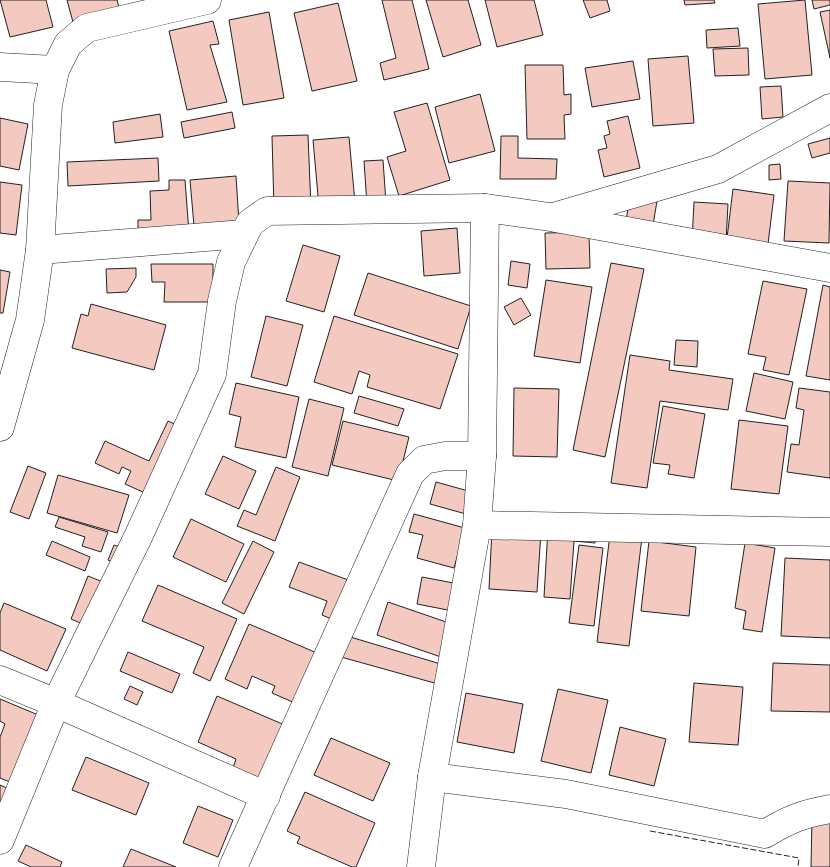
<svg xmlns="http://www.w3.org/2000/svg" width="830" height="867" viewBox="0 0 830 867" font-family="'Titillium Web',sans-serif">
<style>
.building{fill:#f3c9c0;stroke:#222}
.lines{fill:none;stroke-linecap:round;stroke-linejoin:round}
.minor-casing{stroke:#222;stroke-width:29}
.minor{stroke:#fff;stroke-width:28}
.fence{stroke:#222;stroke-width:1;stroke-dasharray:6 2.5;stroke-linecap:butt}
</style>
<rect width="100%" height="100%" fill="#fff"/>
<g class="building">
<path d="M 0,0 L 46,0 L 53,27 L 10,37 Z"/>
<path d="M 67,0 L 117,0 L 120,11 L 73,22 Z"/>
<path d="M 382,0 L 412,0 L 429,69 L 384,80 L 380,63 L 396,58 Z"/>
<path d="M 426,0 L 468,0 L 481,45 L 443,57 Z"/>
<path d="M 485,0 L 534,0 L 543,35 L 497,47 Z"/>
<path d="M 583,0 L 607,0 L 610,11 L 590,18 Z"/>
<path d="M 684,0 L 714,0 L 715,3 L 685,5 Z"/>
<path d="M 805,0 L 812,75 L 765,79 L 758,4 Z"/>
<path d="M 812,0 L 830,0 L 830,5 L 814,9 Z"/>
<path d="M 338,3 L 357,81 L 312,91 L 294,13 Z"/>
<path d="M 830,10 L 830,58 L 820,12 Z"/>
<path d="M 269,12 L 284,98 L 243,105 L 229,20 Z"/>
<path d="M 213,21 L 219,44 L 210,45 L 227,102 L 187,110 L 169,31 Z"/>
<path d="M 738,28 L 740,46 L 707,48 L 706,30 Z"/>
<path d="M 748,48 L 749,75 L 715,76 L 713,49 Z"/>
<path d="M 688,56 L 694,123 L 653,126 L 648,59 Z"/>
<path d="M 633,61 L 640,99 L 592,107 L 585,68 Z"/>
<path d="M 525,65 L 563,65 L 564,95 L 571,94 L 571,114 L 564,115 L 565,139 L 527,139 Z"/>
<path d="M 781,86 L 783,117 L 762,119 L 760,87 Z"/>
<path d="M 480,94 L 495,151 L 449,163 L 435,107 Z"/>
<path d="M 427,103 L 450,180 L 399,196 L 387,157 L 406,151 L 394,112 Z"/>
<path d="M 232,112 L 235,128 L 184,138 L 181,122 Z"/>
<path d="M 160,114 L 163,137 L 115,143 L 113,122 Z"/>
<path d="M 628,116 L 640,168 L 604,177 L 598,150 L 607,148 L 604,136 L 610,134 L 607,121 Z"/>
<path d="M 0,118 L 28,124 L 19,170 L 0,166 Z"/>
<path d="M 308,135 L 311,208 L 274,209 L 272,136 Z"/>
<path d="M 501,136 L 518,136 L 518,158 L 557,159 L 556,179 L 500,179 Z"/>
<path d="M 349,137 L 355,203 L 319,207 L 313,140 Z"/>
<path d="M 830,138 L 830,153 L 812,158 L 808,144 Z"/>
<path d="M 158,158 L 159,181 L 68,186 L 67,162 Z"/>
<path d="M 383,160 L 386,203 L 367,205 L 364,161 Z"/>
<path d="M 780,164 L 781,179 L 769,180 L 769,165 Z"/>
<path d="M 236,176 L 239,223 L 194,226 L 190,180 Z"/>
<path d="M 169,180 L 185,180 L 189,233 L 138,238 L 138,220 L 151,220 L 150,191 L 169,190 Z"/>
<path d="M 788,181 L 830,183 L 829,243 L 784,241 Z"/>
<path d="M 0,182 L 22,185 L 16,235 L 0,233 Z"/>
<path d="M 733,189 L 774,195 L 768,244 L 727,238 Z"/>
<path d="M 630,197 L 657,201 L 652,231 L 625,226 Z"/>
<path d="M 694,202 L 728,204 L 726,242 L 692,241 Z"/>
<path d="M 457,228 L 460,273 L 424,276 L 421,231 Z"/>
<path d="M 589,232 L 590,268 L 546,269 L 545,233 Z"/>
<path d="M 303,245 L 340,256 L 324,312 L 286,301 Z"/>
<path d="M 511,261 L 530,264 L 527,288 L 508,285 Z"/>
<path d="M 611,263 L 644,269 L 605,457 L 573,450 Z"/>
<path d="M 151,264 L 213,264 L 213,302 L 164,302 L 165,282 L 152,282 Z"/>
<path d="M 136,268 L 136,277 L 127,292 L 107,293 L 106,269 Z"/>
<path d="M 0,270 L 10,272 L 3,313 L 0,313 Z"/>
<path d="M 368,273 L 471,306 L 458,349 L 354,315 Z"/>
<path d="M 546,280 L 592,287 L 580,363 L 534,356 Z"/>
<path d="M 763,281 L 807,289 L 789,375 L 763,370 L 766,357 L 748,354 Z"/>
<path d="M 823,285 L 830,287 L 830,380 L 806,376 Z"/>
<path d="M 521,298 L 531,315 L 514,325 L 504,307 Z"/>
<path d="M 91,304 L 166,325 L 154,370 L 72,348 L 81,314 L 88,316 Z"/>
<path d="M 266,316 L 303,325 L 287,386 L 251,377 Z"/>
<path d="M 334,316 L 458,354 L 440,409 L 367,387 L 370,375 L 359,371 L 352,394 L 314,382 Z"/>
<path d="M 676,340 L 698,341 L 697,367 L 674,365 Z"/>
<path d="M 630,355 L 670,361 L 669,370 L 733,379 L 728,410 L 660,401 L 647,488 L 611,483 Z"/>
<path d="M 754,373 L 793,382 L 785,419 L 746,411 Z"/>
<path d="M 236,383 L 299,397 L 286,458 L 235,447 L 241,417 L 229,414 Z"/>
<path d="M 514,388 L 559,389 L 557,457 L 513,456 Z"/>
<path d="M 799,388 L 830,392 L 830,478 L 787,472 L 791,444 L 799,445 L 804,410 L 796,408 Z"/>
<path d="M 359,396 L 404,409 L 398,426 L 354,413 Z"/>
<path d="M 309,399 L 344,408 L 328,476 L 292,467 Z"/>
<path d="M 663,406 L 705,414 L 694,478 L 668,474 L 670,465 L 653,463 Z"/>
<path d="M 739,420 L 788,426 L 779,494 L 731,489 Z"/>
<path d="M 168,421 L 186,429 L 154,497 L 125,484 L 131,471 L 122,467 L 119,474 L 95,463 L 105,441 L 149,461 Z"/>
<path d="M 343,421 L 409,437 L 398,481 L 332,465 Z"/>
<path d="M 223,456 L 256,471 L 239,509 L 205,494 Z"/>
<path d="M 28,466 L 46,473 L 29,519 L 10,512 Z"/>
<path d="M 276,467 L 300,477 L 275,541 L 237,526 L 244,510 L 256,515 Z"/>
<path d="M 58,475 L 129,495 L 117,533 L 47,513 Z"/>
<path d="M 436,482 L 472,492 L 466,514 L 430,504 Z"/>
<path d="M 414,514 L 465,528 L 454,568 L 417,558 L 423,535 L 409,532 Z"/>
<path d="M 59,517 L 108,532 L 101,552 L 82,546 L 85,537 L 55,527 Z"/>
<path d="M 191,519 L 244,544 L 226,582 L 173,557 Z"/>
<path d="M 548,528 L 595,531 L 595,543 L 574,541 L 570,599 L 544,597 Z"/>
<path d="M 492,529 L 541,532 L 537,592 L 489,589 Z"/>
<path d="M 610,534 L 642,537 L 629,646 L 597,642 Z"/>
<path d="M 52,541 L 90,557 L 85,571 L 46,555 Z"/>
<path d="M 253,541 L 274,552 L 244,614 L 222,603 Z"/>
<path d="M 649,541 L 696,547 L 689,616 L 641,611 Z"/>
<path d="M 745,543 L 775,548 L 762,632 L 743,629 L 746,611 L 735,608 Z"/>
<path d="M 114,545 L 126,549 L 120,565 L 108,560 Z"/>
<path d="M 579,545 L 603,548 L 594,626 L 569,623 Z"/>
<path d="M 785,558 L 830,560 L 830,638 L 781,636 Z"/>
<path d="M 299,562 L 351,581 L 336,621 L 322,615 L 327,601 L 289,587 Z"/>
<path d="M 88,576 L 103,582 L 92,628 L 71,619 Z"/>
<path d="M 422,577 L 464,585 L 458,612 L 417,604 Z"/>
<path d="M 158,585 L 237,619 L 210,681 L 193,673 L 204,647 L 142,621 Z"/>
<path d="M 388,602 L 452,624 L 441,657 L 377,635 Z"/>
<path d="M 4,603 L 66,629 L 47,671 L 0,650 L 0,613 Z"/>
<path d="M 249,624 L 317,653 L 295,703 L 272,693 L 275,686 L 252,676 L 247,689 L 225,679 Z"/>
<path d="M 347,636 L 444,665 L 438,684 L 341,657 Z"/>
<path d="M 128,652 L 180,674 L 172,693 L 120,671 Z"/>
<path d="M 773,663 L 830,665 L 830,712 L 771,711 Z"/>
<path d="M 694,683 L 743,687 L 738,745 L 689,742 Z"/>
<path d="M 130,686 L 143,692 L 137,705 L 124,699 Z"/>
<path d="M 558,689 L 608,700 L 591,773 L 541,761 Z"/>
<path d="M 466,693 L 523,704 L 514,753 L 457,742 Z"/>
<path d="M 217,696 L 287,726 L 260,790 L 233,768 L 236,759 L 198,742 Z"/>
<path d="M 0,699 L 43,717 L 15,784 L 0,778 L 0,737 L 5,724 L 0,721 Z"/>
<path d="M 620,727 L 666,739 L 654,786 L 609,775 Z"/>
<path d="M 331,738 L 390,763 L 373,801 L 314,775 Z"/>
<path d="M 86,757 L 149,783 L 136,815 L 72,790 Z"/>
<path d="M 0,785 L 9,789 L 0,810 Z"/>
<path d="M 305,792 L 375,823 L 356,867 L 352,867 L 297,843 L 300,837 L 287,831 Z"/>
<path d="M 198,806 L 233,820 L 218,857 L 183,843 Z"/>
<path d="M 812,817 L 830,817 L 830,867 L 811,867 Z"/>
<path d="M 26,845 L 62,862 L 60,867 L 31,867 L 18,861 Z"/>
<path d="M 131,849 L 176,867 L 123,867 Z"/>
</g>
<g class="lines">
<defs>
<g id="minor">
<path d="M 0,67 L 55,70"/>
<path d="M 557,216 L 718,169 L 830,108"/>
<path d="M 40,250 L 244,234"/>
<path d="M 0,427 L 30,320 L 40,250 L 48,105 L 55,70 L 68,44 L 87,28 L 207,0"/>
<path d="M 477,525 L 830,532"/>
<path d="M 0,680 L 56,703 L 266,796"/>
<path d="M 432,777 L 566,794 L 765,834 C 789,819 803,814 830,809"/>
<path d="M 0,840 L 56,703 L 138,537 L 212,374 L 222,301 L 231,262 L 250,223 L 267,211 L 485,208 L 550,217 L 830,268"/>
<path d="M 233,867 L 410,474 L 424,460 L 445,456 L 482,456"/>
<path d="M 421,867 L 432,777 L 477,525 L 482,456 L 485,208"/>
</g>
</defs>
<use href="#minor" class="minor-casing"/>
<use href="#minor" class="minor"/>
<path class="fence" d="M 650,831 L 799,858 L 798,867"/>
</g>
</svg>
